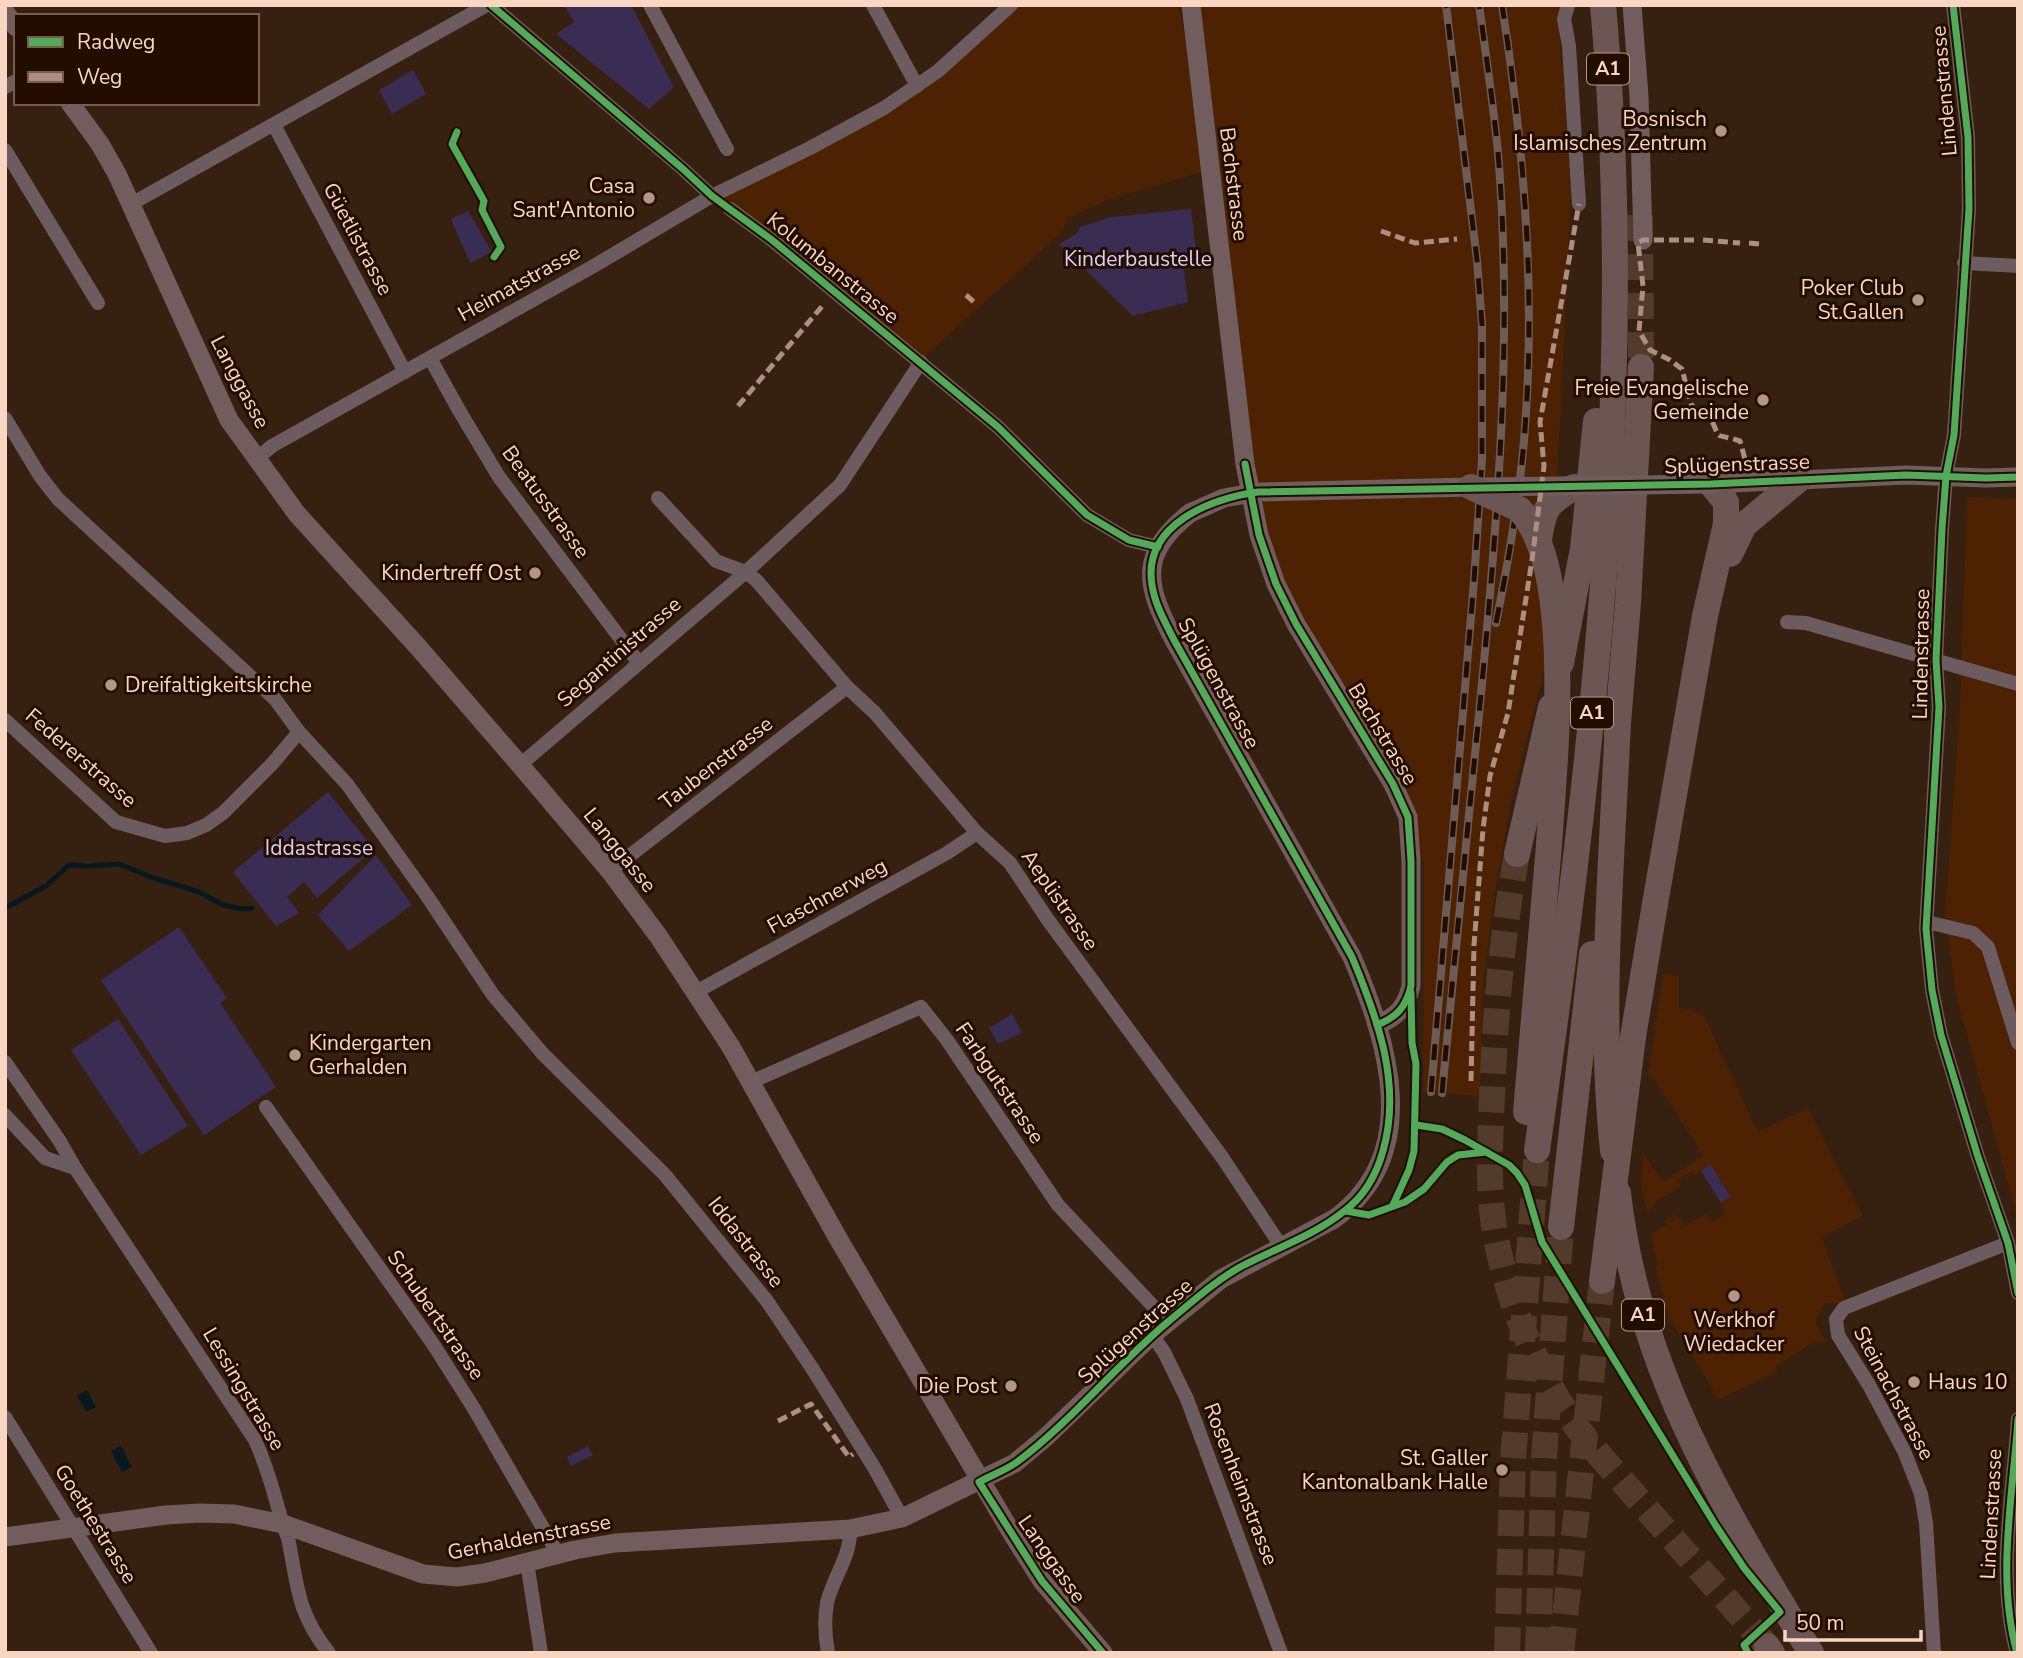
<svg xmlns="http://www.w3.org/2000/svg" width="2023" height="1658" viewBox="0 0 2023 1658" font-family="'Nunito Sans',sans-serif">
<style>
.built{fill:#4c2202}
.green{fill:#392d53}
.water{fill:#08181f}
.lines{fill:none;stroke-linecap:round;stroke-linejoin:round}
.stream{stroke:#08181f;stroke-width:5}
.highway-tunnel{stroke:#533b2b;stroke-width:26;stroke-dasharray:26 13;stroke-linecap:butt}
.street{stroke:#6c5c5f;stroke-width:14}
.secondary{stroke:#715c5e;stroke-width:19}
.highway{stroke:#6c5654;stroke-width:26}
.rail-casing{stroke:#6d5c56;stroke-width:8}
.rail{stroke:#230c00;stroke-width:5;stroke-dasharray:16;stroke-linecap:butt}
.secondary-bridge{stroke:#715c5e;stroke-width:19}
.highway-bridge{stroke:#6c5654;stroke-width:26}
.quiet{stroke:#ac8f84;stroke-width:5;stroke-dasharray:10 5;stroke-linecap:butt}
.cycleway-casing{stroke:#230c00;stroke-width:11}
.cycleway{stroke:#51ab58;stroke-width:7}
.poi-dot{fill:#b49684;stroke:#230c00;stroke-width:2.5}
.labels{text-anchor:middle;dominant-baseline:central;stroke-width:6;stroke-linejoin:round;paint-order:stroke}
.shield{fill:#230c00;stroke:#b89988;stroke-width:2}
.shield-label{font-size:19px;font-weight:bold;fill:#f8d6c2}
.street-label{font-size:21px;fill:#f8d6c2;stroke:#230c00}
.poi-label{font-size:21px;fill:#f8d6c2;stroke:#230c00;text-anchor:end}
.park-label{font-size:21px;fill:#d7d2f3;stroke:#230c00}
</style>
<rect width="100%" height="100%" fill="#362010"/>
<g class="built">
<path d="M 1008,5 L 1179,5 L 1205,144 L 1191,5 L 1560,5 L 1560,46 L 1573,157 L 1560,425 L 1546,665 L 1511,801 L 1495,893 L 1483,986 L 1480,1096 L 1423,1092 L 1424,860 L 1411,861 L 1411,833 L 1259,535 L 1209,170 L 1107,200 L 1068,218 L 1062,232 L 922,359 L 712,196 L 884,108 Z"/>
<path d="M 1967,497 L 2018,499 L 2018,1221 L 1956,995 L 1945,914 L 1960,704 Z"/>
<path d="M 1663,974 L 1679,976 L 1679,1007 L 1703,1014 L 1758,1132 L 1808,1108 L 1863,1216 L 1822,1237 L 1845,1301 L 1834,1304 L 1825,1303 L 1819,1311 L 1816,1324 L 1826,1342 L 1811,1344 L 1776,1366 L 1777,1372 L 1718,1400 L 1696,1360 L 1668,1317 L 1655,1266 L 1657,1265 L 1651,1234 L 1667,1224 L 1665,1221 L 1676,1213 L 1685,1226 L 1705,1214 L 1712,1223 L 1726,1213 L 1721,1203 L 1731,1196 L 1710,1165 L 1695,1176 L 1692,1171 L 1678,1180 L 1681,1186 L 1654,1203 L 1655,1205 L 1647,1212 L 1642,1190 L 1643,1152 L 1663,1182 L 1703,1155 L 1654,1079 L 1648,1074 Z"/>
</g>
<g class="green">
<path d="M 564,5 L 631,5 L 674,87 L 649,109 L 556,34 L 574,22 Z"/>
<path d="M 413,70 L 426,94 L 392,114 L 379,90 Z"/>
<path d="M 1191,209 L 1197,259 L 1183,263 L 1188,302 L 1133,316 L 1059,244 L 1076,234 L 1080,227 L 1111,217 Z"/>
<path d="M 468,211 L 492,252 L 470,263 L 451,219 Z"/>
<path d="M 328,792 L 374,849 L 317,898 L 304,882 L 287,897 L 299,913 L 276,926 L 233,872 Z"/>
<path d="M 376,855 L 412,905 L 349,951 L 318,915 Z"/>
<path d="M 179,927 L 227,998 L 220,1003 L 276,1087 L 204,1135 L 101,980 Z"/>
<path d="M 1012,1014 L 1022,1033 L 998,1044 L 989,1028 Z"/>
<path d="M 118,1019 L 188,1126 L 141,1155 L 71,1050 Z"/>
<path d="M 1710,1164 L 1731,1197 L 1721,1203 L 1701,1171 Z"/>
<path d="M 588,1446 L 593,1455 L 571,1466 L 567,1457 Z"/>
</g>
<g class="water">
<path d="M 87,1390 L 96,1407 L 86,1412 L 77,1395 Z"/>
<path d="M 121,1446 L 132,1467 L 122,1472 L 111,1451 Z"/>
</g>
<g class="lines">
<path class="stream" d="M 5,908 L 46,886 L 69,865 L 88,866 L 120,864 L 151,877 L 199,892 L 221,904 L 241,909 L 252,908"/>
<g class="highway-tunnel">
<path d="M 1640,215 L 1641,367"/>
<path d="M 1517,854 C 1502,934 1495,1014 1492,1096 C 1490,1143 1487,1192 1496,1238 C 1508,1299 1531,1357 1564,1409 C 1583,1438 1608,1465 1631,1491 C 1676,1543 1722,1594 1767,1646"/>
<path d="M 1507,1653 L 1513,1460 L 1537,1150"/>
<path d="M 1538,1653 L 1544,1458 L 1561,1227"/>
<path d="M 1561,1653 L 1602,1281"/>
</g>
<g class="street">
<path d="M 491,5 L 683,169 L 712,196"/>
<path d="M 650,5 L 727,149"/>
<path d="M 873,5 L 917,86"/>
<path d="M 1568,5 L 1564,19 L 1569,46 L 1579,204"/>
<path d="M 1953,5 L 1968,137 L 1969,209 L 1954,435 L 1946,476 L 1942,529 L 1936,660 L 1939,707 L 1926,929 L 1932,990 L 1941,1035 L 1978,1157 L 2008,1243 L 2018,1293"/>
<path d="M 5,87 L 16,81"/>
<path d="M 274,125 L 405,372"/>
<path d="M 5,150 L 98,303"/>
<path d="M 131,204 L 487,5"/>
<path d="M 730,209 L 772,240 L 998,427 L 1087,515 L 1129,540 L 1158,547"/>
<path d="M 1964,263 L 2018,266"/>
<path d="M 430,358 L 460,412 L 499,477 L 639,663"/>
<path d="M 5,418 L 40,476 L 58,499 L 275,699 L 299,732 L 347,784 L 427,896 L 493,995 L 543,1054 L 665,1175 L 767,1301 L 812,1368 L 875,1469 L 902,1518"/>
<path d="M 256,459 L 272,446 L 592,267 L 712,196 L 810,148 L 884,108 L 938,71 L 1011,5"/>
<path d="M 658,498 L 716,561 L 746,572 L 757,581 L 847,687 L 875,713 L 977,833 L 1010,863 L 1048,920 L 1222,1157 L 1281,1246"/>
<path d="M 1787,622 L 1806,623 L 2018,684"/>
<path d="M 5,720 L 116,822 L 165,836 L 187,833 L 206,825 L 223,813 L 272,764 L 299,732"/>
<path d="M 520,765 L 746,572 L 840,485 L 921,362"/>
<path d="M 610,871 L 847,687"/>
<path d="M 1927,922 L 1973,933 L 1988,947 L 2018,1043"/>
<path d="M 696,992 L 947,853 L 977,833"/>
<path d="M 5,1062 L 59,1140 L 75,1168"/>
<path d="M 751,1082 L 921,1007 L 947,1040 L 1058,1205 L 1168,1322"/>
<path d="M 266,1107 L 433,1344 L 473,1407 L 558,1554"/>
<path d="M 5,1115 L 45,1158 L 75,1168 L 255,1440 C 267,1467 274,1493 282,1522 C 284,1529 288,1536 289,1543 C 298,1589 298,1614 329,1653"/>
<path d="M 1152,1335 L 1164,1352 L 1187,1399 L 1281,1653"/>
<path d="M 5,1417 L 151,1653"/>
<path d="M 527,1562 L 541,1653"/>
<path d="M 828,1653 C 825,1636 824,1620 827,1603 C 833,1577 851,1557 850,1529"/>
<path d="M 1934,1653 L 1926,1523 L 1921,1494 L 1904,1451 L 1869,1385 L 1838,1335 L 1836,1319 L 1844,1308 L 2008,1243"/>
<path d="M 2017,1653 C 1996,1577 2013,1495 2018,1419"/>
</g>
<g class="secondary">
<path d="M 1191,5 L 1245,464 L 1259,535 L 1276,584 L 1296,624 L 1393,784 L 1408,817 L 1411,861 L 1411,986 C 1406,1007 1397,1017 1377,1025"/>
<path d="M 1632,5 L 1639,96 L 1643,240"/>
<path d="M 5,12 L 16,27"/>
<path d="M 70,103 L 100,144 L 117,174 L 229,420 L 297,514 L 419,648 L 520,765 L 610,871 L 659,937 L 731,1047 L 839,1240 L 1014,1537 L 1042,1581 L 1103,1653"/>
<path d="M 1711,484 L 1906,475 L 1986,478 L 2018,477"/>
<path d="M 1258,492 L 1471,487"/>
<path d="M 5,1537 L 166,1515 L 200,1513 L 234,1514 L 283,1524 L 423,1574 L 457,1577 L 485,1573 L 575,1550 L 615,1543 L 850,1529 L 902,1518 L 1015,1463 L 1046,1437 L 1152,1335 L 1221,1279 L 1334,1219 C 1424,1154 1388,1042 1352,957 L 1174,640 C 1146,586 1137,555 1190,513"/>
</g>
<g class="highway">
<path d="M 1539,539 C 1544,507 1547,504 1574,487"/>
<path d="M 1730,554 L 1744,525 L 1798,480"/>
<path d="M 1561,663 L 1583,549 L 1596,421"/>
<path d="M 1617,735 L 1628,603 L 1641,367"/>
<path d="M 1517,854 L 1551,707"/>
<path d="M 1655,904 L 1705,616 L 1726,524 L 1726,502 L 1711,484"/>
<path d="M 1526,1112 L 1549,845"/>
<path d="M 1537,1150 C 1591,771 1638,388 1603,5"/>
<path d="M 1613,1151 C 1598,1008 1612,864 1618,720"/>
<path d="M 1618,1193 C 1638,1369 1722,1504 1811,1653"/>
<path d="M 1561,1227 L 1592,954"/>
<path d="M 1767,1646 L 1772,1653"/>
</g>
<defs>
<g id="rail">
<path d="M 1496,623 C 1510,554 1522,483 1526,413 C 1535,277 1523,140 1502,5"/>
<path d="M 1431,1092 L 1474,581 L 1482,460 L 1482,325 L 1477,260 L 1446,5"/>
<path d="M 1442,1093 C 1454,960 1468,827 1481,694 C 1498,514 1513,333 1498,152 C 1493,103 1486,54 1479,5"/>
</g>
</defs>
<use href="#rail" class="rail-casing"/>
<use href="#rail" class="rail"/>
<g class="secondary-bridge">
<path d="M 1479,487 L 1711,484"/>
<path d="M 1190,513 L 1224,498 L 1258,492"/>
</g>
<g class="highway-bridge">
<path d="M 1471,487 L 1519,509 C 1576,570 1554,765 1549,845"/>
<path d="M 1602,1281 L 1633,1037 L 1655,904"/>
</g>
<g class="quiet">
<path d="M 1381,231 L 1415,243 L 1457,239"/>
<path d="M 1694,240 L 1643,240 L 1638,243 L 1643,286 L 1639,331 L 1650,350 L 1670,360 L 1682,369 L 1691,404 L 1695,409 L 1709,415 C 1724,444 1709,431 1740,441 L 1745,459"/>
<path d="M 1703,240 L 1740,243"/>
<path d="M 1749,243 L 1759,244"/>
<path d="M 966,295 L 974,302"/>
<path d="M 738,406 L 824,304"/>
<path d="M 1471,1081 L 1474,945 L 1483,829 L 1490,776 L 1508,713 L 1532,560 L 1544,466 L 1540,422 L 1579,204"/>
<path d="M 778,1421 L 811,1404 L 849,1457 L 853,1454"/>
</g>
<defs>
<g id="cycleway">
<path d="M 491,5 L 683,169 L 712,196 L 772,240 L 998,427 L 1087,515 L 1129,540 L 1158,547"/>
<path d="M 1953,5 L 1968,137 L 1969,209 L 1954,435 L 1946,476 L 1942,529 L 1936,660 L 1939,707 L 1926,929 L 1932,990 L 1941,1035 L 1978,1157 L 2008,1243 L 2018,1293"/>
<path d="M 457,132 L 452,144 L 484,201 L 482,210 L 501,247 L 494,257"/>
<path d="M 1245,464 L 1259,535 L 1276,584 L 1296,624 L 1393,784 L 1408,817 L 1411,861 L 1411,986 C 1406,1007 1397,1017 1377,1025"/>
<path d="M 1416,1125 L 1442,1129 L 1465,1140 L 1509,1165 L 1517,1173 L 1525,1185 L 1542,1242 L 1716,1526 L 1744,1568 L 1780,1612 L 1744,1645 L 1748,1653"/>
<path d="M 1393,1205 L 1409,1170 L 1414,1151 L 1416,1064 L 1412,1043 L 1411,993"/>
<path d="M 1346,1211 L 1369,1215 L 1405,1202 L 1424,1189 L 1447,1162 L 1458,1155 L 1486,1152"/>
<path d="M 1103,1653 L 1042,1581 L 979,1482 C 992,1475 1006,1470 1017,1462 C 1072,1421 1116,1365 1169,1321 C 1192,1302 1214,1282 1240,1267 C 1274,1249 1313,1236 1343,1212 C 1364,1197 1376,1176 1383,1151 C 1402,1085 1378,1019 1352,957 L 1174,640 C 1165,622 1155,605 1152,585 C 1142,525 1211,498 1258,492 L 1711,484 L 1906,475 L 1986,478 L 2018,477"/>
<path d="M 2017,1653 C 1996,1577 2013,1495 2018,1419"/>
</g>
</defs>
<use href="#cycleway" class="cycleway-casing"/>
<use href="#cycleway" class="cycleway"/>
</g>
<g class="poi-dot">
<circle cx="1721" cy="131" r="7"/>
<circle cx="649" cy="198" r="7"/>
<circle cx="1918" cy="300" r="7"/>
<circle cx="1763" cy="400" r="7"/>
<circle cx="535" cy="573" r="7"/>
<circle cx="111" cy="685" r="7"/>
<circle cx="295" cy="1055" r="7"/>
<circle cx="1734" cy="1296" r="7"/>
<circle cx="1914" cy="1382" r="7"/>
<circle cx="1011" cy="1386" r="7"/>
<circle cx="1502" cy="1470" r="7"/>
</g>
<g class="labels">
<g class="shield">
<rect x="1587" y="53.5" width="42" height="31" rx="5"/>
<rect x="1571" y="697.5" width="42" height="31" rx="5"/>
<rect x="1622" y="1299.5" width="42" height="31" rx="5"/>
</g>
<g class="shield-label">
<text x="1608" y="69">A1</text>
<text x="1592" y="713">A1</text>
<text x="1643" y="1315">A1</text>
</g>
<g class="street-label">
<text transform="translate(1944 91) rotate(-95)">Lindenstrasse</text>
<text transform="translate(1234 184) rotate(83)">Bachstrasse</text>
<text transform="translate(358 239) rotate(62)">Güetlistrasse</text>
<text transform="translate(833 268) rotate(39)">Kolumbanstrasse</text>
<text transform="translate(519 283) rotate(-29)">Heimatstrasse</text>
<text transform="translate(240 382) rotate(62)">Langgasse</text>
<text transform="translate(1737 464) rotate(-2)">Splügenstrasse</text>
<text transform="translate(546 502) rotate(54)">Beatusstrasse</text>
<text transform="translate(619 652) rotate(-41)">Segantinistrasse</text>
<text transform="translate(1921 654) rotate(-89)">Lindenstrasse</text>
<text transform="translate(1219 683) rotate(61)">Splügenstrasse</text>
<text transform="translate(1383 734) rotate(59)">Bachstrasse</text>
<text transform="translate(81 758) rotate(41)">Federerstrasse</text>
<text transform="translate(716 763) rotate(-38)">Taubenstrasse</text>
<text transform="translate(620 850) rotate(51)">Langgasse</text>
<text transform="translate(827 896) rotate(-29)">Flaschnerweg</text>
<text transform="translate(1060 900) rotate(55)">Aeplistrasse</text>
<text transform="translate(1000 1083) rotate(56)">Farbgutstrasse</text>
<text transform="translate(746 1242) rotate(52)">Iddastrasse</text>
<text transform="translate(436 1315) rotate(55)">Schubertstrasse</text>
<text transform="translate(1135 1331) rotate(-42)">Splügenstrasse</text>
<text transform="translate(244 1389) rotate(59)">Lessingstrasse</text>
<text transform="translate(1894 1393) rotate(62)">Steinachstrasse</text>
<text transform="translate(1241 1484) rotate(69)">Rosenheimstrasse</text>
<text transform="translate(1991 1514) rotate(-87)">Lindenstrasse</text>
<text transform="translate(96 1524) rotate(58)">Goethestrasse</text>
<text transform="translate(529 1537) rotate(-11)">Gerhaldenstrasse</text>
<text transform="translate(1052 1559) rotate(55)">Langgasse</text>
</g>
<g class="poi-label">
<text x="1707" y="119">Bosnisch<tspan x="1707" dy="24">Islamisches Zentrum</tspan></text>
<text x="635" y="186">Casa<tspan x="635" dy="24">Sant'Antonio</tspan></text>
<text x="1904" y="288">Poker Club<tspan x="1904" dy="24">St.Gallen</tspan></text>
<text x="1749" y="388">Freie Evangelische<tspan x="1749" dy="24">Gemeinde</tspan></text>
<text x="521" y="573">Kindertreff Ost</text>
<text x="125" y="685" text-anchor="start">Dreifaltigkeitskirche</text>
<text x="309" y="1043" text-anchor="start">Kindergarten<tspan x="309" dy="24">Gerhalden</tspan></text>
<text x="1734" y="1320" text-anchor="middle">Werkhof<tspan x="1734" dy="24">Wiedacker</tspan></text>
<text x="1928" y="1382" text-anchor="start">Haus 10</text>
<text x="997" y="1386">Die Post</text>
<text x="1488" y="1458">St. Galler<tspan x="1488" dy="24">Kantonalbank Halle</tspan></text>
</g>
<g class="park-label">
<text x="1138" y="259">Kinderbaustelle</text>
<text x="319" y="848">Iddastrasse</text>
</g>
</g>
<rect width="2023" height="1658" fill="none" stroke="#f8d6c2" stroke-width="14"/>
<rect x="14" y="14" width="245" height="91" fill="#230c00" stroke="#785d4e" stroke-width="2"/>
<rect x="28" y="37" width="35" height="10" fill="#51ab58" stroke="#785d4e" stroke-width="2"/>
<text x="77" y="49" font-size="21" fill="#f8d6c2">Radweg</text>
<rect x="28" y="72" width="35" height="10" fill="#ac8f84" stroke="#785d4e" stroke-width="2"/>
<text x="77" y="84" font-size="21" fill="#f8d6c2">Weg</text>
<path d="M1785 1630v10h136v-10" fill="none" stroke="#f8d6c2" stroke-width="3.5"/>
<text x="1796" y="1630" font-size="21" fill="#f8d6c2" stroke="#230c00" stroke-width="5" paint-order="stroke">50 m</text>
</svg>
